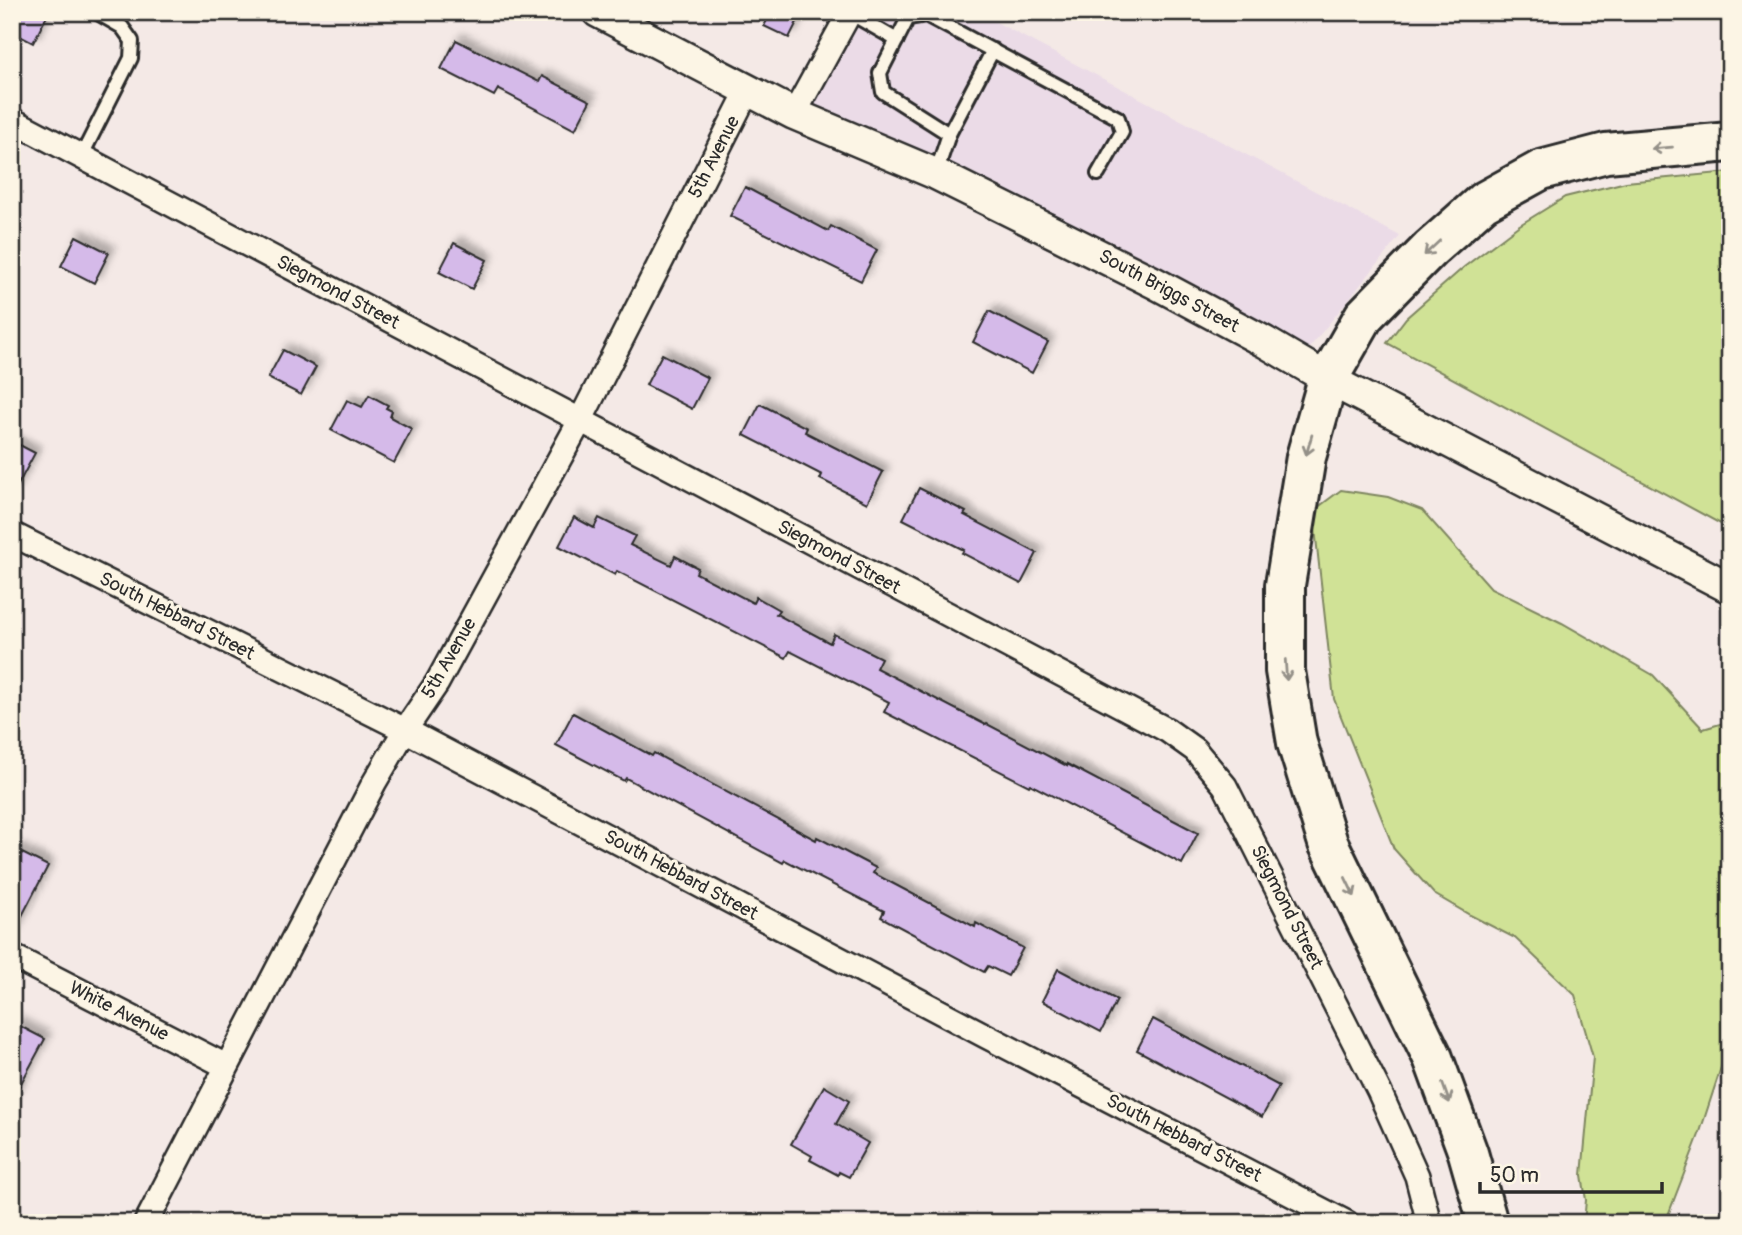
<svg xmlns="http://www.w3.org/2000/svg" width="1742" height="1235" viewBox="0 0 1742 1235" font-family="Pangolin,sans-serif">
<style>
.built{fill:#ebdbe7}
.green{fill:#d0e296;stroke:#7e8660;stroke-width:2}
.building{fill:#d5bae9;stroke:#2b2b2b;stroke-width:2;filter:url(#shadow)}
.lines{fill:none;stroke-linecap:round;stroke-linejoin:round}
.service-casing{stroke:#2b2b2b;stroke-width:18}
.minor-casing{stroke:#2b2b2b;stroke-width:28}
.tertiary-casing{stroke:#2b2b2b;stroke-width:35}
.motorway-casing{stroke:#2b2b2b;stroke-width:44}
.service{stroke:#fcf5e5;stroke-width:12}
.minor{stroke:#fcf5e5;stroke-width:23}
.tertiary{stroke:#fcf5e5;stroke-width:30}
.motorway{stroke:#fcf5e5;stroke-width:38}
.oneway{stroke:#949088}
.labels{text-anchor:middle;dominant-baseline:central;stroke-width:6;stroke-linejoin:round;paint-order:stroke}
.street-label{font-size:19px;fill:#2b2b2b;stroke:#fcf5e5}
</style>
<defs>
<filter id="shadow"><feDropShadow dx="6" dy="-6" stdDeviation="3.5" flood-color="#0004"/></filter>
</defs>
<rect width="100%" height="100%" fill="#f4e9e6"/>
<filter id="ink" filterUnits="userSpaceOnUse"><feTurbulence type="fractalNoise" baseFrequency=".0143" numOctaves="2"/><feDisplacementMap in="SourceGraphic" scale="14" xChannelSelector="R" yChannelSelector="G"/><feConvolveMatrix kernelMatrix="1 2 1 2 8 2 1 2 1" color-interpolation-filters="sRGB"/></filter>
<g filter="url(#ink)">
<path class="built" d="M 844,12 L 977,12 L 1400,236 L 1293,368 L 933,183 L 791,123 Z"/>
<g class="green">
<path d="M 1730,172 L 1730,529 L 1387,343 L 1406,318 L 1464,267 L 1518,226 L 1565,197 L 1626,182 Z"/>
<path d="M 1341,490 L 1388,497 L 1422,510 L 1491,588 L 1562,623 L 1653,675 L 1703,729 L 1730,721 L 1730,1046 L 1726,1052 L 1700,1132 L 1665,1223 L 1584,1223 L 1586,1200 L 1582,1175 L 1593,1057 L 1575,995 L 1515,938 L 1470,915 L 1434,894 L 1394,849 L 1334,699 L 1313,511 Z"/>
</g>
<g class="building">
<path d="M 12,12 L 49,12 L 33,43 L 12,32 Z"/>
<path d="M 771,12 L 802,12 L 789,38 L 764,26 Z"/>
<path d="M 456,40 L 539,82 L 542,76 L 590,101 L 575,130 L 498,89 L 494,96 L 441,69 Z"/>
<path d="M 745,187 L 828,231 L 831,226 L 877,250 L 861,281 L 730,216 Z"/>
<path d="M 76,236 L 109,253 L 94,283 L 61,266 Z"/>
<path d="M 454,243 L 487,260 L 472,289 L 439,272 Z"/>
<path d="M 989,311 L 1048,342 L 1032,373 L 973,342 Z"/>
<path d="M 283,350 L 316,367 L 301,395 L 268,378 Z"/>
<path d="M 662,354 L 708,378 L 692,409 L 646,385 Z"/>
<path d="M 369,395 L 388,405 L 386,408 L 392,411 L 390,417 L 412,429 L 394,463 L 331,430 L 347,400 L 362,407 Z"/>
<path d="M 760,404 L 807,428 L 805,432 L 883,472 L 867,503 L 820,479 L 822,475 L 744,435 Z"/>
<path d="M 12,441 L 35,453 L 12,496 Z"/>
<path d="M 919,488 L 966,512 L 964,515 L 1037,553 L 1021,584 L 962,553 L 964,550 L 903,519 Z"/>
<path d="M 574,517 L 594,528 L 599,518 L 635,536 L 630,545 L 671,565 L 675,556 L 698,568 L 696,573 L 753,603 L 756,597 L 779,610 L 776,614 L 830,643 L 834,634 L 881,658 L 876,668 L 986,725 L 987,724 L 1067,766 L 1067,764 L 1198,833 L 1182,864 L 1030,784 L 1029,786 L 884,712 L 889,702 L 790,651 L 786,658 L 617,571 L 615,575 L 559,546 Z"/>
<path d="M 573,713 L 652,756 L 654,753 L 816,840 L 817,837 L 876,868 L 873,873 L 975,927 L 976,923 L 1023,948 L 1008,976 L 988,966 L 984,972 L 881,917 L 884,911 L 785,860 L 783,863 L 626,778 L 624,781 L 556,745 Z"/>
<path d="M 12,848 L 48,866 L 12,935 Z"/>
<path d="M 1058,969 L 1117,1000 L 1101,1032 L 1042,1001 Z"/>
<path d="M 1153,1019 L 1279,1086 L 1262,1117 L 1137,1050 Z"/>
<path d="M 12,1022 L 45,1039 L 12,1100 Z"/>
<path d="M 824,1086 L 849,1101 L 836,1124 L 868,1143 L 849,1177 L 839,1172 L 838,1175 L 810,1160 L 812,1156 L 791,1144 Z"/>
</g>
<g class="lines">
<defs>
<g id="service">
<path d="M 850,13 L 897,40"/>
<path d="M 949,134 L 883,92 L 880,73 L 908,18 L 926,15 L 1118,118 L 1122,132 L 1098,174"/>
<path d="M 81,157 L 131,58 L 132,41 L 122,27 L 96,12"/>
<path d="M 936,173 L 949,134 L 993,50"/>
</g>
<g id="minor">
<path d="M 794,114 L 850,12"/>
<path d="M 12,120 L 1167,730 L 1195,750 L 1225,786 L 1379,1091 L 1417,1176 L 1429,1223"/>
<path d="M 12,534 L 405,730 L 986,1036 L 1347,1223"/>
<path d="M 12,956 L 226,1066"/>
<path d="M 146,1223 L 374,783 L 405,730 L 437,683 L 580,421 L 748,90"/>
</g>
<path id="tertiary" d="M 598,12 L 794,114 L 936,174 L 1155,283 L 1265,342 L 1328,379 L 1730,588"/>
<path id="motorway" d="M 1488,1223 L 1468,1153 L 1433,1058 L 1328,843 L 1297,743 L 1285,671 L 1285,585 L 1306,457 L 1328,379 L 1364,316 L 1430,249 L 1483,202 L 1541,170 L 1606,153 L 1730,142"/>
</defs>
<use href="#service" class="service-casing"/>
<use href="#minor" class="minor-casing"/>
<use href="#tertiary" class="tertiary-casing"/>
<use href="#motorway" class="motorway-casing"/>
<use href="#service" class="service"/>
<use href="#minor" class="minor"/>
<use href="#tertiary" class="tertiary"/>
<use href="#motorway" class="motorway"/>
</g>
<defs><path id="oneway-shaft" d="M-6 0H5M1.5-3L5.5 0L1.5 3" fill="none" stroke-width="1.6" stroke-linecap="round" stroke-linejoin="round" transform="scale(1.75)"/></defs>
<g class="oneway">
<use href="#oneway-shaft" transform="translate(1662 148) rotate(175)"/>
<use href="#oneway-shaft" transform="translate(1432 248) rotate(137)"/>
<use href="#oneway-shaft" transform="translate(1309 445) rotate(106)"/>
<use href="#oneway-shaft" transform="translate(1286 670) rotate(86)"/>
<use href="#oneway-shaft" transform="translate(1350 887) rotate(64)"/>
<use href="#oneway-shaft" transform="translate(1446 1093) rotate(70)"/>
</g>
</g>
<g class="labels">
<g class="street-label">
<text transform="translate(714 157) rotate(-63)">5th Avenue</text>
<text transform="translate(1169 291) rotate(28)">South Briggs Street</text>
<text transform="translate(338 292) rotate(28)">Siegmond Street</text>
<text transform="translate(839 557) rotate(28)">Siegmond Street</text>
<text transform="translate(177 616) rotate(27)">South Hebbard Street</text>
<text transform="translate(449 658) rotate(-60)">5th Avenue</text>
<text transform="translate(681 875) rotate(28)">South Hebbard Street</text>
<text transform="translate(1287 907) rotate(63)">Siegmond Street</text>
<text transform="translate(119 1011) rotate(27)">White Avenue</text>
<text transform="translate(1184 1138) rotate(27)">South Hebbard Street</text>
</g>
</g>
<rect width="1742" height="1235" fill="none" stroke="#fcf5e5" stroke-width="42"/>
<rect x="21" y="21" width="1700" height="1193" fill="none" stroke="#2b2b2b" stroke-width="2.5" filter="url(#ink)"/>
<path d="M1480 1182v10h182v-10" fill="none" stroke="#2b2b2b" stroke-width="3.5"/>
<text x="1490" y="1182" font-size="21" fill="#2b2b2b" stroke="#fcf5e5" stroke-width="5" paint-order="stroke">50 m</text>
</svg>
